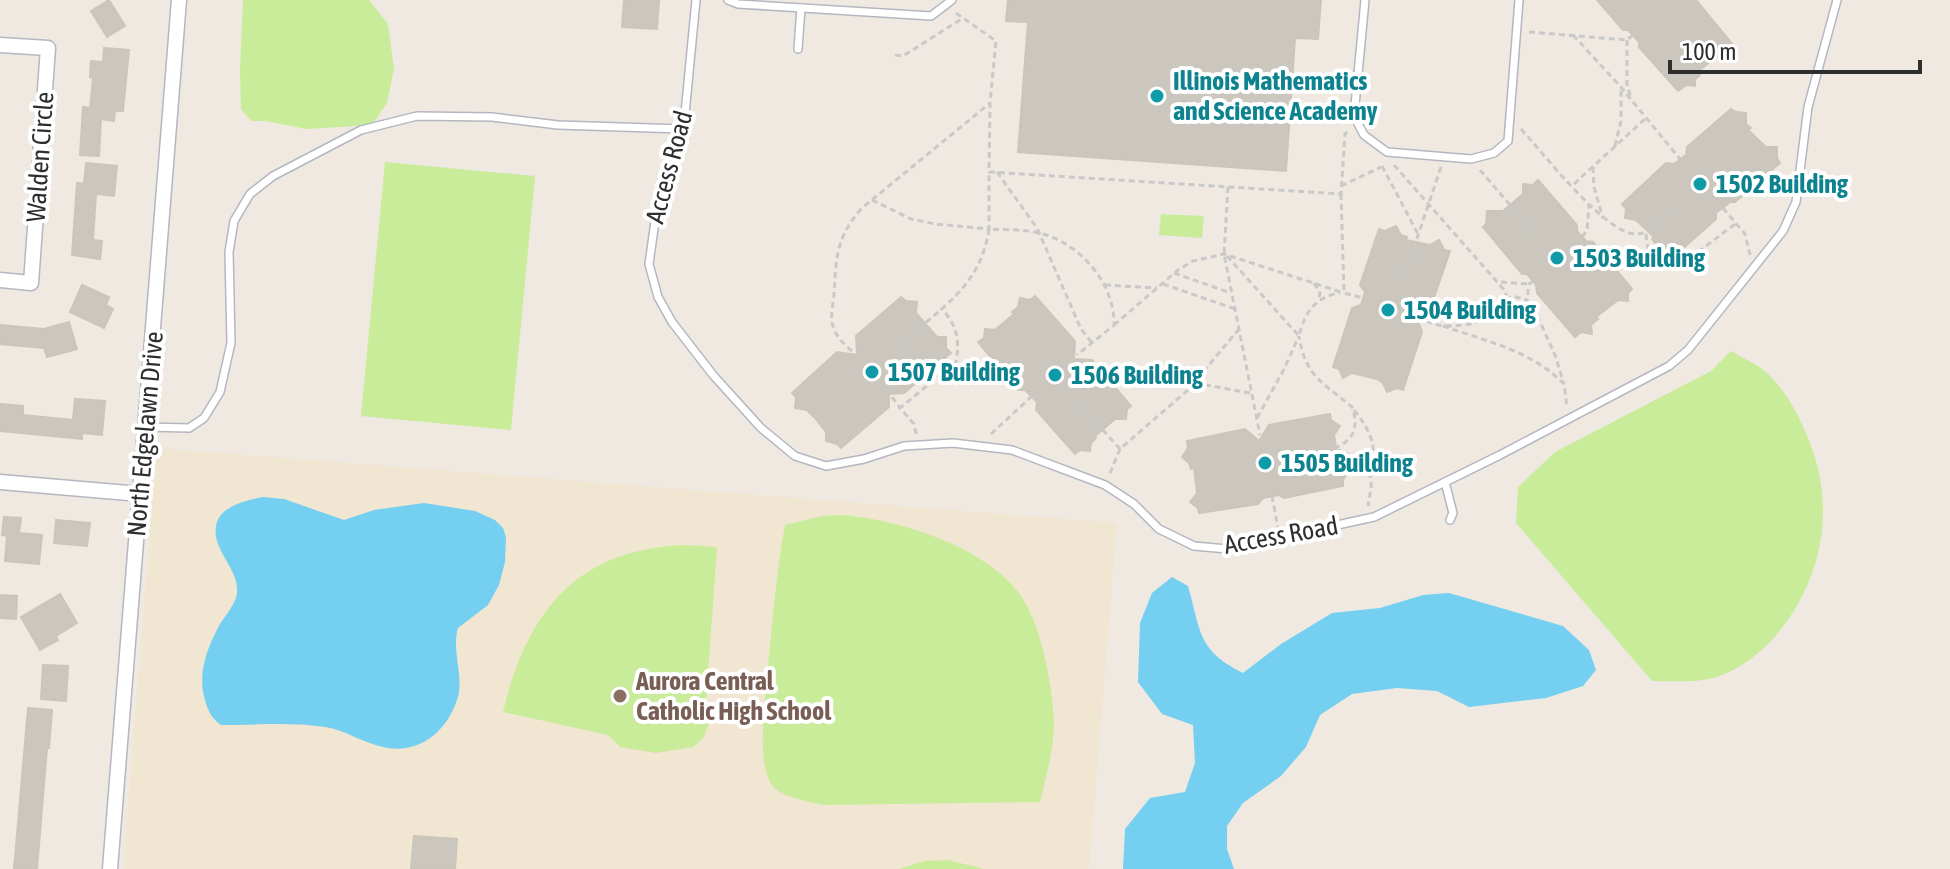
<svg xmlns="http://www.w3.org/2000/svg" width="1950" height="869" viewBox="0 0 1950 869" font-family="'Asap Condensed',sans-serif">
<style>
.education{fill:#f0e6d1}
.pitch{fill:#c9ec9a}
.water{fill:#75cff0}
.building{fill:#cbc7bf;stroke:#cbc5ba;stroke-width:2}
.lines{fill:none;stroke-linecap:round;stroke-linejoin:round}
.service-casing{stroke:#b4b7c1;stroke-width:10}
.minor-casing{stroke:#b4b7c1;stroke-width:17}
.path{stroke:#c9c9c9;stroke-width:3;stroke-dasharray:6 4;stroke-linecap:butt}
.service{stroke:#fff;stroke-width:7}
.minor{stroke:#fff;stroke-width:14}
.culture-dot{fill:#0f9aa8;stroke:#fff;stroke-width:3}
.education-dot{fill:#8d6e63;stroke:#fff;stroke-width:3}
.labels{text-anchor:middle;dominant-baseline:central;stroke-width:8;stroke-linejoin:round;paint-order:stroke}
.culture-label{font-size:26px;font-weight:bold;fill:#0d838f;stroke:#fff;text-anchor:start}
.street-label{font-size:26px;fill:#2e2e2e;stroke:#fff}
.education-label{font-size:26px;font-weight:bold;fill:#785e54;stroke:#fff;text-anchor:start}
</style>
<rect width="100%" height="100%" fill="#efe9e1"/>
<path class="education" d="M 157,448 L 1117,523 L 1089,869 L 123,869 Z"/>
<g class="pitch">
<path d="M 243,0 L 369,0 L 388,24 L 394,69 L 387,103 L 372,125 L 306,129 L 265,121 L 251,121 L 241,109 L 240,70 Z"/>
<path d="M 385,162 L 535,176 L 511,430 L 361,416 Z"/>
<path d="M 1161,214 L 1204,216 L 1202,238 L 1159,235 Z"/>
<path d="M 1731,351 C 1742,358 1758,364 1767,373 C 1784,389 1795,408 1804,429 C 1832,489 1829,552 1795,609 C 1777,639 1748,668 1713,678 C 1693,683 1673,681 1652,681 L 1516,523 L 1518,487 L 1555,452 L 1711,371 Z"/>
<path d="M 844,515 C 900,520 991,548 1023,599 C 1042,629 1053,688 1054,723 C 1054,750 1046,776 1040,802 L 825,805 C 811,803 776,796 770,782 C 756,752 766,699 768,666 C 773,619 776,572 785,525 L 823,516 Z"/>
<path d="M 685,545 L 717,547 L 706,702 L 709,723 L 704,737 L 693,747 L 656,753 L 620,747 L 608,735 L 503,712 C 527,612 576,549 685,545 Z"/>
<path d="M 948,860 L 984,869 L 899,869 L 925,861 Z"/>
</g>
<g class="water">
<path d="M 263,497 L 284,499 L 344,520 L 374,510 L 424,503 L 475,511 L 495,520 L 503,528 L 506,537 L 505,562 L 499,585 L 488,605 L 458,628 C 451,652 465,677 457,700 C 446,733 418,755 383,747 C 363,743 345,730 325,727 C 290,722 256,725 221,725 C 212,719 208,711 205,700 C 197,674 207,648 220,624 C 226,615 232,608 236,598 C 244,570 208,550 217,522 C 223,505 248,500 263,497 Z"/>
<path d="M 1172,577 L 1188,586 C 1201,631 1197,650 1243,673 L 1281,644 L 1332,613 L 1380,608 L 1423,595 L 1449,593 L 1563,626 L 1589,650 L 1596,670 L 1583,686 L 1546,698 L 1469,707 L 1437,691 L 1397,688 L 1352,694 L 1320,715 L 1306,747 L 1281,776 L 1243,803 L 1227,826 L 1227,849 L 1234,869 L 1123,869 L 1125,829 L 1150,798 L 1185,792 L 1195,763 L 1193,725 L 1162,714 L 1138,682 L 1140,623 L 1152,593 Z"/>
</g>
<g class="building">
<path d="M 109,0 L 125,26 L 107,37 L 91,11 Z"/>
<path d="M 624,0 L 659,0 L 657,29 L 622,27 Z"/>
<path d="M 1008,0 L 1321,0 L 1318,39 L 1295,38 L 1286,171 L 1018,152 L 1028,22 L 1006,21 Z"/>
<path d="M 1597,0 L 1696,0 L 1733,45 L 1729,47 L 1730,57 L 1719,55 L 1697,72 L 1700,75 L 1695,79 L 1695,86 L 1686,85 L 1678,91 L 1639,47 L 1639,42 L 1633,35 L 1628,30 L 1623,30 Z"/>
<path d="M 104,48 L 129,50 L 123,111 L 115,111 L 114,121 L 101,119 L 99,156 L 80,155 L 83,107 L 90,108 L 93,78 L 90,77 L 91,61 L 103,62 Z"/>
<path d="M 1731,109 L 1736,112 L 1746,113 L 1746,124 L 1751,128 L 1748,130 L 1766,147 L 1777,147 L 1777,158 L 1780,163 L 1735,202 L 1730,202 L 1716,213 L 1716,219 L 1671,259 L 1667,254 L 1655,253 L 1656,244 L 1652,239 L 1654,237 L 1636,220 L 1625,218 L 1626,209 L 1622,204 L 1666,163 L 1674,164 L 1686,155 L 1687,147 Z"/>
<path d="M 86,163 L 117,166 L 114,196 L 96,194 L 93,240 L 102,241 L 100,259 L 72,255 L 77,183 L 84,184 Z"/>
<path d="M 1538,180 L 1577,225 L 1577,231 L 1586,241 L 1593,242 L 1632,289 L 1628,293 L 1628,301 L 1618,300 L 1596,317 L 1598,319 L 1591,325 L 1592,334 L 1581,332 L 1575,337 L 1537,293 L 1536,285 L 1533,281 L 1527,274 L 1522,274 L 1483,227 L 1486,224 L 1487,211 L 1503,211 L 1523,194 L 1523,184 L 1533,185 Z"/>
<path d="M 1396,226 L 1401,235 L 1407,237 L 1406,240 L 1430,245 L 1439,240 L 1444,250 L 1450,251 L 1430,309 L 1415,313 L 1422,332 L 1403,390 L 1397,388 L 1387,392 L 1383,383 L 1377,379 L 1352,373 L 1343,378 L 1339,369 L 1333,367 L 1352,308 L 1361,305 L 1365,292 L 1360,285 L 1379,229 L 1385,231 Z"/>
<path d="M 82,285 L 109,297 L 106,305 L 113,309 L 104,328 L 70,312 Z"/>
<path d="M 1035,296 L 1075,341 L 1074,359 L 1092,360 L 1131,406 L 1127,409 L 1126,419 L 1115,419 L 1095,436 L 1096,438 L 1091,443 L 1090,451 L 1080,450 L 1075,454 L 1036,410 L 1037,402 L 1025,390 L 1018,390 L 978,342 L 984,338 L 985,329 L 995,330 L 1014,314 L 1012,312 L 1018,307 L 1020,298 L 1030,300 Z"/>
<path d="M 901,297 L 906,301 L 917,302 L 916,313 L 937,337 L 946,337 L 946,348 L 951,353 L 904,393 L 889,394 L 889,407 L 841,448 L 837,444 L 826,441 L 826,432 L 815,418 L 807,410 L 795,408 L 796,397 L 792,393 L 837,352 L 857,355 L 856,336 Z"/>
<path d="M 69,322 L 77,349 L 47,357 L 44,348 L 0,344 L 0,325 L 44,329 Z"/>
<path d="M 75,399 L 105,401 L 102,435 L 82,433 L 82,439 L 0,431 L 0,404 L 23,406 L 23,415 L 73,420 Z"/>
<path d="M 1330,414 L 1331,420 L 1340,426 L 1334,435 L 1339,465 L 1348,471 L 1343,480 L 1343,486 L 1284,498 L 1279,495 L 1263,498 L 1258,504 L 1199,513 L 1198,508 L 1190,502 L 1197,493 L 1194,468 L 1191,469 L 1189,463 L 1182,457 L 1188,448 L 1187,441 L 1245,429 L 1259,441 L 1269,425 Z"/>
<path d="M 4,517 L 21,518 L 19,533 L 42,535 L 39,564 L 5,561 L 7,536 L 2,535 Z"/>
<path d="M 56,520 L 90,523 L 87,546 L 54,543 Z"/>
<path d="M 60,594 L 77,623 L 56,636 L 58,640 L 40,650 L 21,617 Z"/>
<path d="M 0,595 L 17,596 L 16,619 L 0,618 Z"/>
<path d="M 43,665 L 68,666 L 66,701 L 41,699 Z"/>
<path d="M 28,708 L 52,710 L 49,748 L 47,748 L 37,869 L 14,869 Z"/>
<path d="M 414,836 L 457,839 L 455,869 L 411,869 Z"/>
</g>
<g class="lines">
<defs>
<g id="service">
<path d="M 696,0 L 685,114 L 675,158 L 658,200 L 649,264 L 658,297 L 672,322 L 713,375 L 761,428 L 795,456 L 826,466 L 864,459 L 904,446 L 953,443 L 1012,450 L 1105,485 L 1134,504 L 1159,529 L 1194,546 L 1227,549 L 1374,517 L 1500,455 L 1669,366 L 1688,350 L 1783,231 L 1796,202 L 1808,107 L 1837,0"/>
<path d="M 728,0 L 738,4 L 931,16 L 952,0"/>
<path d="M 1365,0 L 1354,116 L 1364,135 L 1387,152 L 1471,159 L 1494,153 L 1508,141 L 1519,0"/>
<path d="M 798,49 L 801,8"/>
<path d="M 145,427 L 189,428 L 204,418 L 220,392 L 231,343 L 229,252 L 234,221 L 250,194 L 273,176 L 361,130 L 417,116 L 492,117 L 558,125 L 682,129"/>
<path d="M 1445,482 L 1453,513 L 1450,520"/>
</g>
<g id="minor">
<path d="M 0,45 L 48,48 L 31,283 L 0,280"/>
<path d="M 0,482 L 140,494"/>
<path d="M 110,869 L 179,0"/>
</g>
</defs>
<use href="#service" class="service-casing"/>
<use href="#minor" class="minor-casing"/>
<g class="path">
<path d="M 956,13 L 996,41 L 990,103 L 989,172 L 1341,194 L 1345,134 L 1348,131"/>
<path d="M 1529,32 L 1627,40 L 1633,35"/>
<path d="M 1573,35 L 1620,86 L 1680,159"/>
<path d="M 1627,40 L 1627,84 L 1631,99"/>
<path d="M 895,55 L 903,56 L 963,18"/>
<path d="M 1521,129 C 1543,153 1605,233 1635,234 C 1651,235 1665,215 1675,205"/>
<path d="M 1615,146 L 1621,121 L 1621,90"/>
<path d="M 1394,165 L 1506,292 C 1507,321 1460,329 1438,325 C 1431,323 1425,320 1419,318"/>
<path d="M 1382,166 L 1418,234"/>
<path d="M 1593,167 L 1594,187 L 1603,218"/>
<path d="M 1480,170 L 1535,234"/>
<path d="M 997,172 L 1037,228 L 1081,329 L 1092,343"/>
<path d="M 1574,184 L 1645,119"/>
<path d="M 1341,186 L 1381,167"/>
<path d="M 1228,187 L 1224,254 L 1260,435"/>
<path d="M 1341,194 L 1344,293 L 1363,298"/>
<path d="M 872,200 L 911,219 L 935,224 L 989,229 L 989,172"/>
<path d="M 1723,208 L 1745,234 L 1750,255"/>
<path d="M 1646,234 C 1647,254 1654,271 1677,268 L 1735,224"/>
<path d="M 1582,237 L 1587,230 L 1589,204"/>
<path d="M 1227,256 L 1299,336 C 1305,312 1315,297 1340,293"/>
<path d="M 1174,273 L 1231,293"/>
<path d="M 1404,277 L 1441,167"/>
<path d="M 1533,281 L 1529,284 L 1527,300 L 1537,315 L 1555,355 L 1564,384"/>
<path d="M 1501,282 L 1529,284"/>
<path d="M 1314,283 L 1320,293 L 1318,301"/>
<path d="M 1163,284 L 1235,309"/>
<path d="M 1105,285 L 1157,288"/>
<path d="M 1506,300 L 1512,296 L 1527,300"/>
<path d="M 1114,325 L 1178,270 L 1193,261 L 1224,254 L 1344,293"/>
<path d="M 1443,326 C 1486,341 1532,351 1564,384 L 1567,408"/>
<path d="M 896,349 C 937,309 980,290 989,229 C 1005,230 1023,229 1039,233 C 1079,242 1115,283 1114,325 L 1077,355"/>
<path d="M 852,351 C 844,344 836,337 833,326 C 830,318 833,304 834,295 C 836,258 836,237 862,208 L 990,103"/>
<path d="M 1195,383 L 1250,393"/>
<path d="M 892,397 L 900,408"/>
<path d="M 1076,400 L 1120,449"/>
<path d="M 1354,410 C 1373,434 1376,445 1372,476"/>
<path d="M 1257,418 L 1283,371 L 1299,336"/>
<path d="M 916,434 L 914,424 L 900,408 L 956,362 C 960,340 957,325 941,308"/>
<path d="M 991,434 L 1032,396"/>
<path d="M 1336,450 C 1345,451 1348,454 1354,459 C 1376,476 1372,481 1368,506"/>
<path d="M 1295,457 C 1323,452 1367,449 1352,407 C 1323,383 1305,376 1299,336"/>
<path d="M 1110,473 L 1120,449 L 1188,390 L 1239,329"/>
<path d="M 1272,496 L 1278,528"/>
</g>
<use href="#service" class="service"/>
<use href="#minor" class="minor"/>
</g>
<g class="culture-dot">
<circle cx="1157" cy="96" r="8"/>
<circle cx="1700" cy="184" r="8"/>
<circle cx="1557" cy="258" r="8"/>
<circle cx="1388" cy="310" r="8"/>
<circle cx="872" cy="372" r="8"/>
<circle cx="1055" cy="375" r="8"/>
<circle cx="1265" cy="463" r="8"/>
</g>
<circle class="education-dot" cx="620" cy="696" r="8"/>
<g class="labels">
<g class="culture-label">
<text x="1173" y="81">Illinois Mathematics<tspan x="1173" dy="30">and Science Academy</tspan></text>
<text x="1716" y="184">1502 Building</text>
<text x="1573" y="258">1503 Building</text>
<text x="1404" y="310">1504 Building</text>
<text x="888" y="372">1507 Building</text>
<text x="1071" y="375">1506 Building</text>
<text x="1281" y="463">1505 Building</text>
</g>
<g class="street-label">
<text transform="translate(40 157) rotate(-86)">Walden Circle</text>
<text transform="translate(669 167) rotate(-75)">Access Road</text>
<text transform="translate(145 434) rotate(-85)">North Edgelawn Drive</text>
<text transform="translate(1281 535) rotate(-10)">Access Road</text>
</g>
<g class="education-label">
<text x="636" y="681">Aurora Central<tspan x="636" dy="30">Catholic High School</tspan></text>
</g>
</g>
<path d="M1670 60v12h250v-12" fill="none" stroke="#2e2e2e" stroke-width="4"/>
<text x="1682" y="60" font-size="24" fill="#2e2e2e" stroke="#ffffff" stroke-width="6" paint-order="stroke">100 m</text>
</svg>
